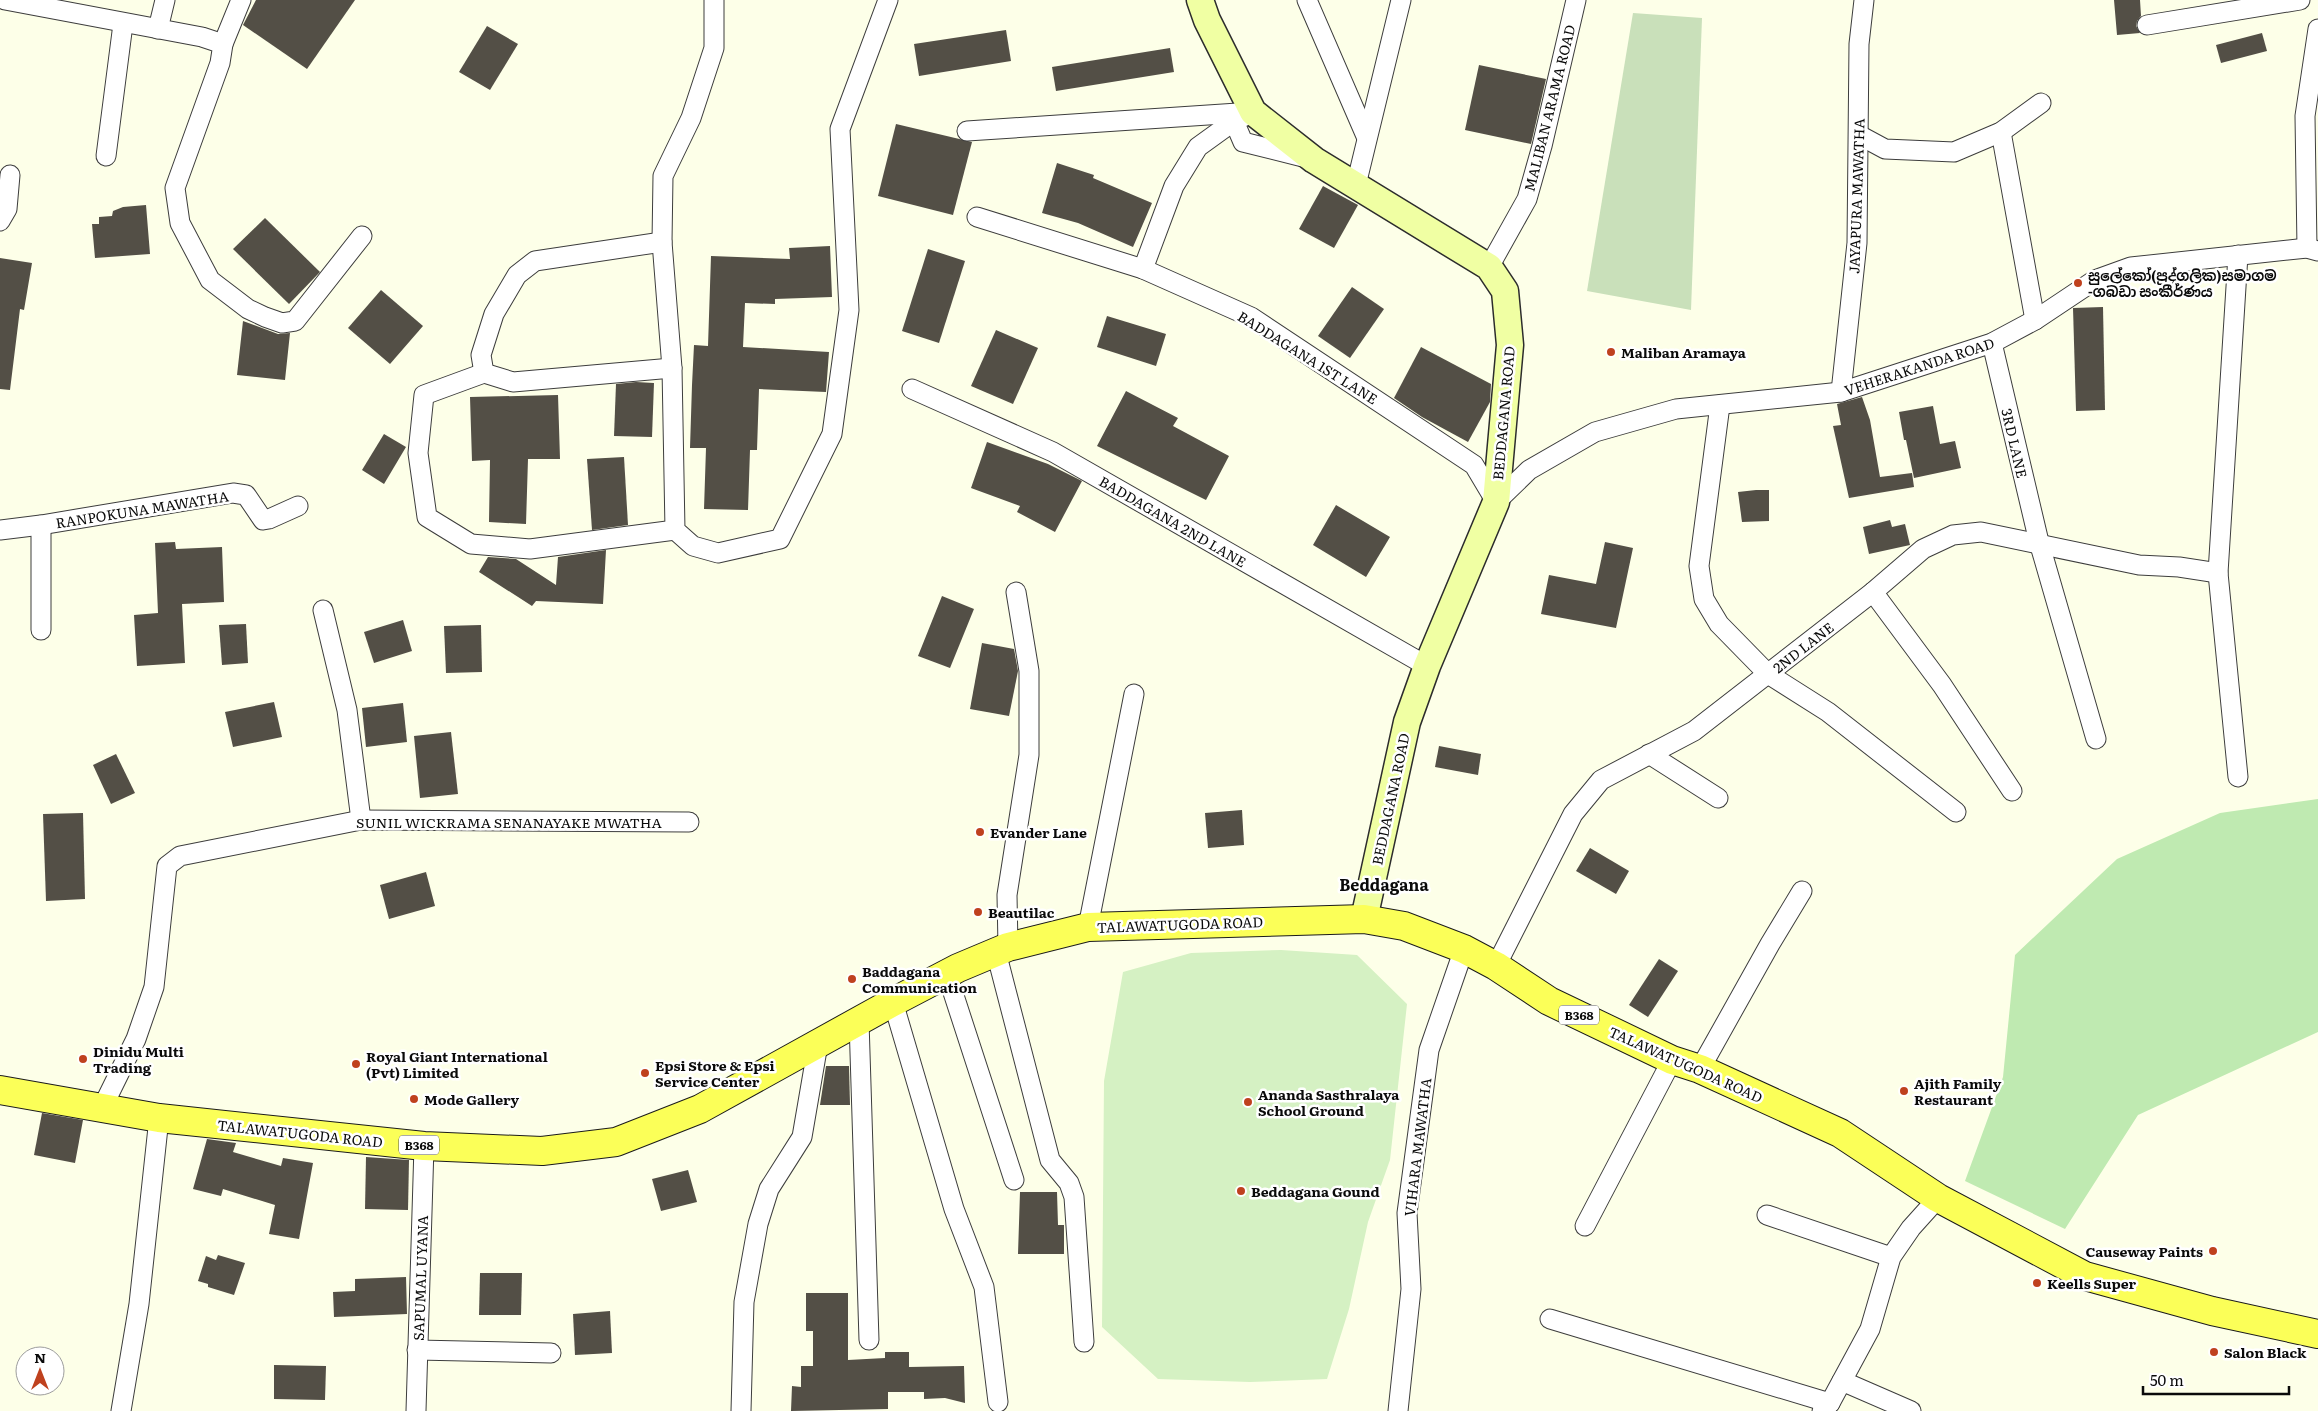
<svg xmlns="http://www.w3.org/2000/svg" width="2318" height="1411" viewBox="0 0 2318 1411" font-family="Literata,'Noto Sans Sinhala',serif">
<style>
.green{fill:#bfeab1}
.cemetery{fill:#c9e0ba}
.pitch{fill:#d5f1c3}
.building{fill:#534f46}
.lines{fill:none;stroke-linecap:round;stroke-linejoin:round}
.street-casing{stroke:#3d3d3d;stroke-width:21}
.secondary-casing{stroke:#2c2c2c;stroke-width:29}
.primary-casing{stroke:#1b1b1b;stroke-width:30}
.street{stroke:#fff;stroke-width:19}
.secondary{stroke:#f0ffa3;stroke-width:26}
.primary{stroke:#fbff58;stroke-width:28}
.poi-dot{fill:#bf411e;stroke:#fff;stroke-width:2}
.labels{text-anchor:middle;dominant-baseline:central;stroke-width:5;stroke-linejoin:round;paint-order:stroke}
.shield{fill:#fff;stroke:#545454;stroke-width:1}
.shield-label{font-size:12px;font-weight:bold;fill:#0a0a0a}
.street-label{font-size:14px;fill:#0a0a0a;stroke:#fff}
.poi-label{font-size:14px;font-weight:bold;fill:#0a0a0a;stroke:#fff;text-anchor:start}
.quarter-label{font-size:16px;font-weight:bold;fill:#0a0a0a;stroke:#fff}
</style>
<rect width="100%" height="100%" fill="#fdffe8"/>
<path class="green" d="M 2318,799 L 2318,1032 L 2138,1115 L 2065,1229 L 1965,1181 L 2003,1077 L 2015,955 L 2117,859 L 2220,813 Z"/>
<path class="cemetery" d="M 1633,13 L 1702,18 L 1691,310 L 1587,291 Z"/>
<path class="pitch" d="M 1281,950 L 1357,955 L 1407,1004 L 1390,1160 L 1368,1222 L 1349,1309 L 1327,1379 L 1250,1382 L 1158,1379 L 1102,1327 L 1104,1081 L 1123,972 L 1191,953 Z"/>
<g class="building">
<path d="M 256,0 L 355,0 L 307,69 L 243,25 Z"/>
<path d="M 2114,0 L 2140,0 L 2141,16 L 2137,21 L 2136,26 L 2140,33 L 2117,35 Z"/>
<path d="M 487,26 L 518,44 L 490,90 L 459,72 Z"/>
<path d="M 1006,30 L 1011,61 L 919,76 L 914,44 Z"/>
<path d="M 2262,33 L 2267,51 L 2221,63 L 2216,45 Z"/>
<path d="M 1170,48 L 1174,72 L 1056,91 L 1052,67 Z"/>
<path d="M 1479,65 L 1546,79 L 1531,144 L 1465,130 Z"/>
<path d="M 896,124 L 972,142 L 953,215 L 878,196 Z"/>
<path d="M 1057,163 L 1094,175 L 1093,178 L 1152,203 L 1133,247 L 1078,223 L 1042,213 Z"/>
<path d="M 1323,186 L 1358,205 L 1334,248 L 1299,229 Z"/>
<path d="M 146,205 L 150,254 L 95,258 L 92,224 L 99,224 L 99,217 L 112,216 L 113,211 L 123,207 Z"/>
<path d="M 265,218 L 320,272 L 289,304 L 233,249 Z"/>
<path d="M 830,246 L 832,297 L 775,299 L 775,304 L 745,303 L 743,347 L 829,352 L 826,392 L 759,389 L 757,450 L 750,450 L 748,510 L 704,509 L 706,448 L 690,448 L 692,385 L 694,345 L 708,346 L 711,256 L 790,259 L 789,248 Z"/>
<path d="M 928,249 L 965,261 L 939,343 L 902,331 Z"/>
<path d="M 0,258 L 32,263 L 24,310 L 20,309 L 10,390 L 0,389 Z"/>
<path d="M 1352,287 L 1384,309 L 1350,358 L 1318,336 Z"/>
<path d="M 381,290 L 423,326 L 390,364 L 348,328 Z"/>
<path d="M 2103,307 L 2105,410 L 2076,411 L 2073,308 Z"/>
<path d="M 1107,316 L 1166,334 L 1156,366 L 1097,347 Z"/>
<path d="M 243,321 L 278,334 L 290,333 L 285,380 L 237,375 Z"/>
<path d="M 996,330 L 1038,348 L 1013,404 L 971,386 Z"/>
<path d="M 1421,347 L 1491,384 L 1490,402 L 1468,442 L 1422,417 L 1394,398 Z"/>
<path d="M 636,382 L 654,383 L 652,437 L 614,436 L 616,384 Z"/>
<path d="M 1126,391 L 1178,418 L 1173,426 L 1229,456 L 1206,500 L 1097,446 Z"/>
<path d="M 558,395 L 560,459 L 528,459 L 526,524 L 489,522 L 490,460 L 472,461 L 470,397 Z"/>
<path d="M 1862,397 L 1870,420 L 1880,477 L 1912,473 L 1914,487 L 1849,498 L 1833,426 L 1841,425 L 1837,404 Z"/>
<path d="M 1933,406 L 1940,444 L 1955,441 L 1961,468 L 1914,478 L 1906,440 L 1904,440 L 1899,412 Z"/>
<path d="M 384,434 L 406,447 L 384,484 L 362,470 Z"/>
<path d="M 987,442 L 1048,464 L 1082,481 L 1055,532 L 1017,512 L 1020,506 L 971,488 Z"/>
<path d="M 624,457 L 628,525 L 592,530 L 587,459 Z"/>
<path d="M 1756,490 L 1769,490 L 1769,521 L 1742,522 L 1738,492 Z"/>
<path d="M 1336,505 L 1390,537 L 1366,577 L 1313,545 Z"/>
<path d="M 1890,520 L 1892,527 L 1905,524 L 1910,545 L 1869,554 L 1863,527 Z"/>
<path d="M 175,542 L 176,549 L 222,547 L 224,602 L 182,604 L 185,663 L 137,666 L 134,615 L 158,613 L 155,543 Z"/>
<path d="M 1605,542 L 1633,548 L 1616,628 L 1541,614 L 1549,575 L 1596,584 Z"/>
<path d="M 606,550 L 603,604 L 536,601 L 532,606 L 479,572 L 488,557 L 516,559 L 556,585 L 558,557 Z"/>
<path d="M 942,596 L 974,609 L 950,668 L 918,656 Z"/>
<path d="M 403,620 L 412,651 L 374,663 L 364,632 Z"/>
<path d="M 246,624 L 248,663 L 222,665 L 219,625 Z"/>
<path d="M 481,625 L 482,672 L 446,673 L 444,626 Z"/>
<path d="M 982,643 L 1014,649 L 1018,671 L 1009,716 L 970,709 Z"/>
<path d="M 274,702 L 282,737 L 233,747 L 225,712 Z"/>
<path d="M 403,703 L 407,742 L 366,747 L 362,708 Z"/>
<path d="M 451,732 L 458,794 L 420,798 L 414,736 Z"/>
<path d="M 1439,746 L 1481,754 L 1478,775 L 1435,767 Z"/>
<path d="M 116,754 L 135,793 L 111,804 L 93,765 Z"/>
<path d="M 1242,810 L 1244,845 L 1208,848 L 1205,813 Z"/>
<path d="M 83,813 L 85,899 L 46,901 L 43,814 Z"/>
<path d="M 1590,848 L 1629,871 L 1616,894 L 1576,871 Z"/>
<path d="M 426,872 L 435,906 L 389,919 L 380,885 Z"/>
<path d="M 1659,959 L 1678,971 L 1648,1017 L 1629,1005 Z"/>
<path d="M 826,1066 L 849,1066 L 850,1105 L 820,1105 Z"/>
<path d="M 42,1113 L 83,1120 L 75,1163 L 34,1155 Z"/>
<path d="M 207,1139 L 236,1143 L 233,1152 L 281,1166 L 283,1158 L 313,1163 L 299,1239 L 269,1234 L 275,1205 L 223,1189 L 221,1196 L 193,1189 Z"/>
<path d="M 366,1157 L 409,1160 L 408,1210 L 365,1209 Z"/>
<path d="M 688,1170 L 697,1202 L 661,1211 L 652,1179 Z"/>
<path d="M 1020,1192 L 1057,1192 L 1058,1225 L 1064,1225 L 1064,1254 L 1018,1254 Z"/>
<path d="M 218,1255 L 245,1263 L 234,1295 L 208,1287 L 208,1284 L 198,1281 L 206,1256 L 216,1260 Z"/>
<path d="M 480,1273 L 522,1273 L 521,1315 L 479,1315 Z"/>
<path d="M 406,1277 L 407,1314 L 334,1317 L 333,1292 L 355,1291 L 355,1279 Z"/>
<path d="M 806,1293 L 848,1293 L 848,1360 L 885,1358 L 885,1352 L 909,1352 L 909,1367 L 964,1366 L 965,1403 L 945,1398 L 924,1399 L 924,1392 L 888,1392 L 888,1409 L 791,1411 L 792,1386 L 801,1387 L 801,1366 L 813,1366 L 813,1331 L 806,1331 Z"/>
<path d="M 610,1311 L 612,1353 L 575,1355 L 573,1314 Z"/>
<path d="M 274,1365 L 326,1366 L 325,1400 L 274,1399 Z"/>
</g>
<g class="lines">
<defs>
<g id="street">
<path d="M 5,0 L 202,37 L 223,44 L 220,63 L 175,188 L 180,223 L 210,280 L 248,309 L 265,317 L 282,323 L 295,321 L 362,236"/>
<path d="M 714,0 L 714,48 L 691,118 L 663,176 L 662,242 L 672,368 L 675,530 L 693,546 L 718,553 L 780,539 L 832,434 L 849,310 L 840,129 L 888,0"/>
<path d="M 1307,0 L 1366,136"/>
<path d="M 2147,25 L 2300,0"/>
<path d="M 158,29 L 165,0"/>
<path d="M 223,44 L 241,0"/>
<path d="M 1234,121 L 1243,142 L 1307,158"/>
<path d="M 967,131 L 1253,112"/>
<path d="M 2001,132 L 2035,320"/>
<path d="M 1859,135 L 1885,149 L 1954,152 L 2001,132 L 2041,103"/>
<path d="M 106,156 L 123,24"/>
<path d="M 1356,185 L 1401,0"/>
<path d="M 977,217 L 1143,269 L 1251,317 L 1474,465 L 1496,502 L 1529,470 L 1595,432 L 1676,409 L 1841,392 L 1992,343 L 2035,320 L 2095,280 L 2131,267 L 2307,248 L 2318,251"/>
<path d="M 0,221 L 7,209 L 10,175"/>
<path d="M 662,242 L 535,261 L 517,275 L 494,314 L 481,355 L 484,373 L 513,382 L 672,368"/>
<path d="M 2307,248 L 2305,116 L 2318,29"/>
<path d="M 2238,255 L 2218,573 L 2238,777"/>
<path d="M 1489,267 L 1527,199 L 1542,146 L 1576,0"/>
<path d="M 1143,269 L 1174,186 L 1198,147 L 1234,121 L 1247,115"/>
<path d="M 1992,343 L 2039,542 L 2096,739"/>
<path d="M 484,373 L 424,395 L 418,453 L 427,517 L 471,544 L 530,549 L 675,530"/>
<path d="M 912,389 L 1053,452 L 1427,666"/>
<path d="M 1841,392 L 1857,243 L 1859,44 L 1864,0"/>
<path d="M 1720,405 L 1699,566 L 1704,599 L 1719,624 L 1768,674 L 1828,712 L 1956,812"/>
<path d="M 0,530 L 41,525 L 233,493 L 246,495 L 263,520 L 269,519 L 298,506"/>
<path d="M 1873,592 L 1942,685 L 2012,791"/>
<path d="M 323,610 L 347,710 L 361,820"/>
<path d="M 41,630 L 41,525"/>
<path d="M 1649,754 L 1718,798"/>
<path d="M 1088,927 L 1134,694"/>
<path d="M 1008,947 L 1007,895 L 1029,755 L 1029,671 L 1016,592"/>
<path d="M 996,952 L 1050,1160 L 1069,1183 L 1074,1197 L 1084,1342"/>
<path d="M 1496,966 L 1573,814 L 1601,780 L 1694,731 L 1873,592 L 1923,549 L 1953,535 L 1981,532 L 2139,565 L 2179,567 L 2218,573"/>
<path d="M 947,974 L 1014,1180"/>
<path d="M 893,1002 L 954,1209 L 984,1287 L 998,1402"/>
<path d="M 859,1021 L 869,1340"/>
<path d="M 1700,1069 L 1770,944 L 1802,891"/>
<path d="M 103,1106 L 136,1039 L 154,987 L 167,866 L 180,856 L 361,820 L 689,822"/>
<path d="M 1767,1215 L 1891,1257"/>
<path d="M 1585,1226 L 1672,1060"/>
<path d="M 1550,1319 L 1830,1403"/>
<path d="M 417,1350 L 551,1353"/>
<path d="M 1842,1381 L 1911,1411"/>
<path d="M 121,1411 L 139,1304 L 159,1118"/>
<path d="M 416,1411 L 424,1146"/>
<path d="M 741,1411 L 744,1302 L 758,1224 L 769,1189 L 802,1137 L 818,1044"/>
<path d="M 1398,1411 L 1411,1289 L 1407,1213 L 1429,1050 L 1464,949"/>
<path d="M 1822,1411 L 1830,1403 L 1870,1329 L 1891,1257 L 1911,1228 L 1938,1198"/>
</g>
<path id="secondary" d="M 1200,0 L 1207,20 L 1253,112 L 1314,160 L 1489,267 L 1505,291 L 1510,345 L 1496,502 L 1427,666 L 1407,722 L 1364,919"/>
<path id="primary" d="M 0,1090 L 159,1118 L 424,1146 L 542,1151 L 616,1142 L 700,1109 L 893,1002 L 958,968 L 1008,947 L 1088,927 L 1364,919 L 1404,926 L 1464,949 L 1496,966 L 1549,1001 L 1672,1060 L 1700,1069 L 1840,1133 L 1938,1198 L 2085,1276 L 2212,1311 L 2318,1334"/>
</defs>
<use href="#street" class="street-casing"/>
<use href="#secondary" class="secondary-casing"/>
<use href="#primary" class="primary-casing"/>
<use href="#street" class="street"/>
<use href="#secondary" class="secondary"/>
<use href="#primary" class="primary"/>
</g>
<g class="poi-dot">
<circle cx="2078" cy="283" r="5"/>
<circle cx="1611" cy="352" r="5"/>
<circle cx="980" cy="832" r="5"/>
<circle cx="978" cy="912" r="5"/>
<circle cx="852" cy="979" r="5"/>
<circle cx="83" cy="1059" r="5"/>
<circle cx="356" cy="1064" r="5"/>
<circle cx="645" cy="1073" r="5"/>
<circle cx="1904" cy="1091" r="5"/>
<circle cx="414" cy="1099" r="5"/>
<circle cx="1248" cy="1102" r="5"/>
<circle cx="1241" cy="1191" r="5"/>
<circle cx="2213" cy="1251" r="5"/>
<circle cx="2037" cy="1283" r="5"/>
<circle cx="2214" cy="1352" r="5"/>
</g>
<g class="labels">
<g class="shield">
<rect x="1559" y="1005.5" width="40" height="19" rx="4"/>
<rect x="399" y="1135.5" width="40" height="19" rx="4"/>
</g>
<g class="shield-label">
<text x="1579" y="1015">B368</text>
<text x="419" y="1145">B368</text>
</g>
<g class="street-label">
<text transform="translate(1549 108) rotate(-76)">MALIBAN ARAMA ROAD</text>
<text transform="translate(1856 196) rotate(-88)">JAYAPURA MAWATHA</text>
<text transform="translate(1308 357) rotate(32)">BADDAGANA 1ST LANE</text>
<text transform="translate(1919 366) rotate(-18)">VEHERAKANDA ROAD</text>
<text transform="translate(1503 413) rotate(-85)">BEDDAGANA ROAD</text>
<text transform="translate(2015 443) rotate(77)">3RD LANE</text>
<text transform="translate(142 509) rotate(-9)">RANPOKUNA MAWATHA</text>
<text transform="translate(1173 521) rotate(30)">BADDAGANA 2ND LANE</text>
<text transform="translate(1803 647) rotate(-38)">2ND LANE</text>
<text transform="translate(1390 799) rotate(-78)">BEDDAGANA ROAD</text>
<text x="509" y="822">SUNIL WICKRAMA SENANAYAKE MWATHA</text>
<text transform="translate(1180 924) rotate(-2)">TALAWATUGODA ROAD</text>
<text transform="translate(1686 1064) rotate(24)">TALAWATUGODA ROAD</text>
<text transform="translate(300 1133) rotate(6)">TALAWATUGODA ROAD</text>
<text transform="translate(1417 1147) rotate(-83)">VIHARA MAWATHA</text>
<text transform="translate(420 1278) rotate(-88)">SAPUMAL UYANA</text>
</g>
<g class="poi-label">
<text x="2088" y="275">සුලේකෝ(පුද්ගලික)සමාගම<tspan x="2088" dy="16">-ගබඩා සංකීර්ණය</tspan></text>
<text x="1621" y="352">Maliban Aramaya</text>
<text x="990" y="832">Evander Lane</text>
<text x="988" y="912">Beautilac</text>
<text x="862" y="971">Baddagana<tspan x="862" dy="16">Communication</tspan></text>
<text x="93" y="1051">Dinidu Multi<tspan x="93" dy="16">Trading</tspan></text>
<text x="366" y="1056">Royal Giant International<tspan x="366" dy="16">(Pvt) Limited</tspan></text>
<text x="655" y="1065">Epsi Store &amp; Epsi<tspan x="655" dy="16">Service Center</tspan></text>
<text x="1914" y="1083">Ajith Family<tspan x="1914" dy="16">Restaurant</tspan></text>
<text x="1258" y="1094">Ananda Sasthralaya<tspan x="1258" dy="16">School Ground</tspan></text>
<text x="424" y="1099">Mode Gallery</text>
<text x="1251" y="1191">Beddagana Gound</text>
<text x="2203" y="1251" text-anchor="end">Causeway Paints</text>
<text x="2047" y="1283">Keells Super</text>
<text x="2224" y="1352">Salon Black</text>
</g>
<g class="quarter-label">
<text x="1384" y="884">Beddagana</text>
</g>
</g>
<g transform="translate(40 1371)"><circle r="24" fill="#ffffff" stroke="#9d9d9d"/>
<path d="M0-4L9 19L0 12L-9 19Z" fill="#bf411e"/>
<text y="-8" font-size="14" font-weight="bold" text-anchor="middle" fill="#0a0a0a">N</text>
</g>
<path d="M2143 1386v8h146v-8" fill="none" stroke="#0a0a0a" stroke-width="2.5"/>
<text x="2150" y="1386" font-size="15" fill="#0a0a0a" stroke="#ffffff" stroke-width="4" paint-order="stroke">50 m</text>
</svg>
